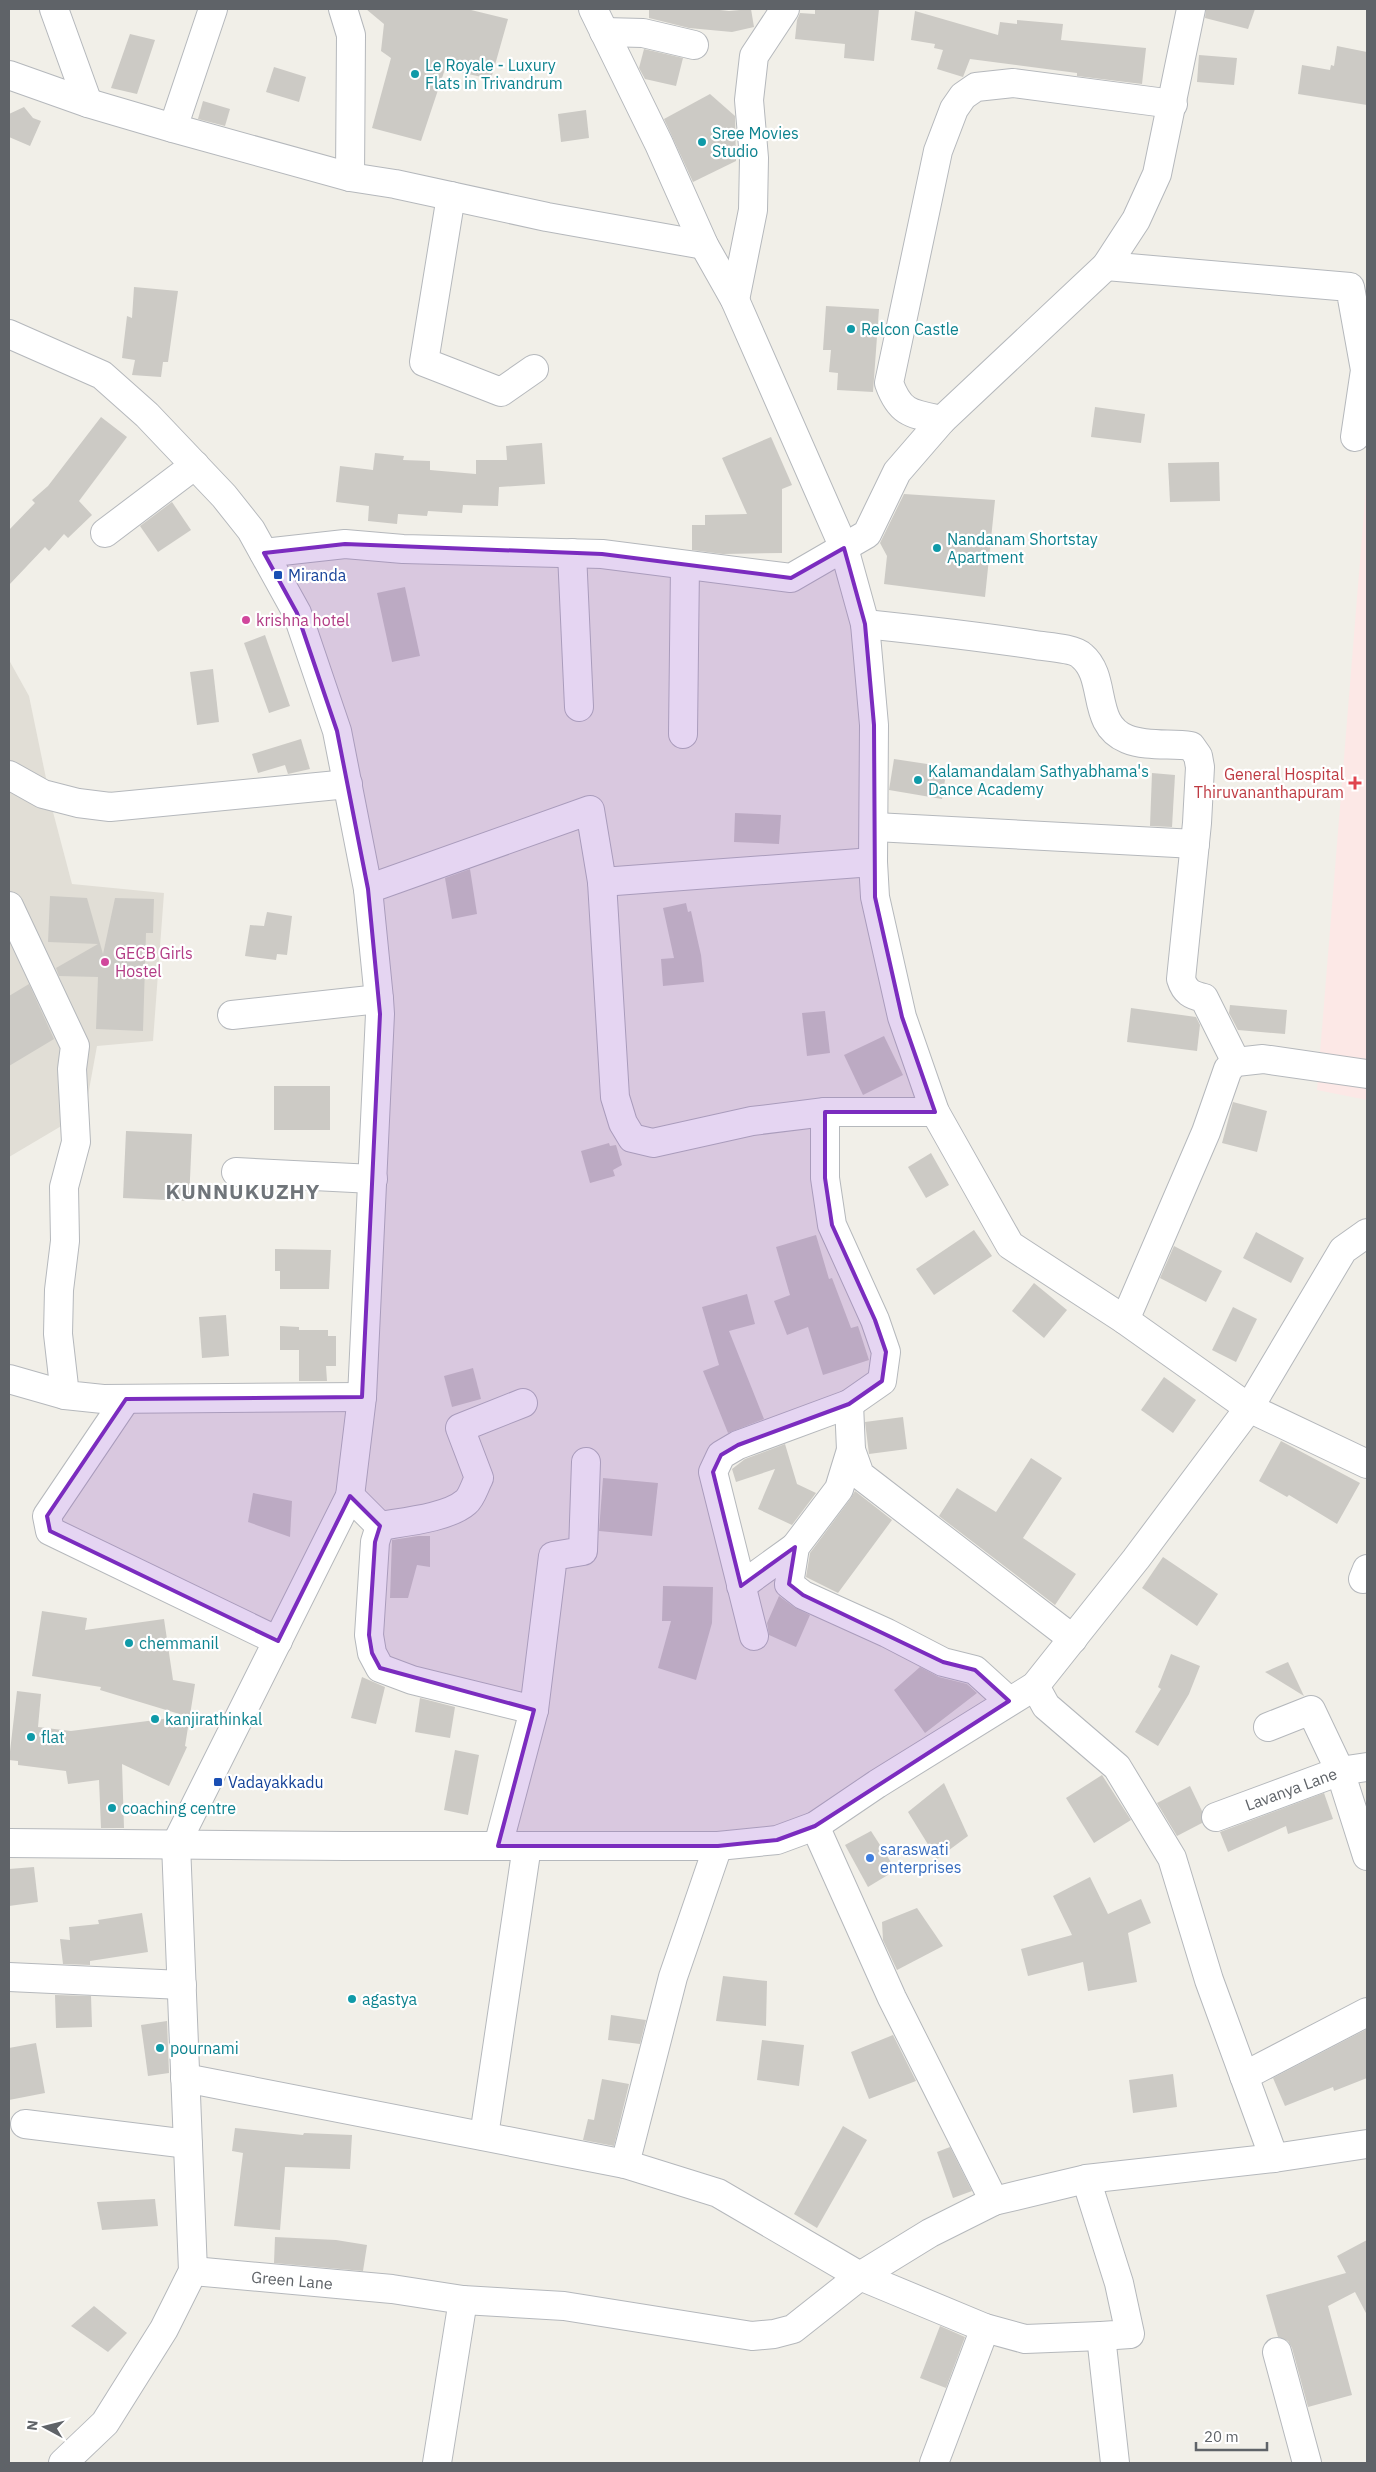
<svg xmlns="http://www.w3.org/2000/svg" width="1376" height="2472" viewBox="0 0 1376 2472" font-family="'IBM Plex Sans',sans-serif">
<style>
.education{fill:#e1ded6}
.medical{fill:#fce8e6}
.building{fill:#cccac5}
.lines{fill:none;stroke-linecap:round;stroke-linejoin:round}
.minor-casing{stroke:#b5b8bc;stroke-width:30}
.minor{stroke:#fff;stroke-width:28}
.marked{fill:#7b2cbf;fill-opacity:0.2;stroke:#7b2cbf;stroke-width:4;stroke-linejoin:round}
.culture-dot{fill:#0f9aa8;stroke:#fff;stroke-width:2}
.transit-dot{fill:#1a4fb4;stroke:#fff;stroke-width:2}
.hotel-dot{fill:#d1479c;stroke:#fff;stroke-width:2}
.health-dot{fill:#e0444e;stroke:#fff;stroke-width:2}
.shop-dot{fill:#3f7fe0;stroke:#fff;stroke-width:2}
.labels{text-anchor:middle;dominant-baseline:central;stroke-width:4.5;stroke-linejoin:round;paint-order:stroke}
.culture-label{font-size:16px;fill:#0d838f;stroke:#fff;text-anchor:start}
.transit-label{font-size:16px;fill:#164399;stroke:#fff;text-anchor:start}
.hotel-label{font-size:16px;fill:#b23c85;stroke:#fff;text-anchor:start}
.health-label{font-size:16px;fill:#be3a42;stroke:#fff;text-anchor:end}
.street-label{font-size:16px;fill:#5f6368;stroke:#fff}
.shop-label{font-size:16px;fill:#366cbe;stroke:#fff;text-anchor:start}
.district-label{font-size:21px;font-weight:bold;letter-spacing:1px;fill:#70757a;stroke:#fff}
</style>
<rect width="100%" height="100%" fill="#f1efe8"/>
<path class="education" d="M 9,660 L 29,696 L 53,812 L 72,884 L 164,893 L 153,1041 L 97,1046 L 85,1112 L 9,1157 Z"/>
<path class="medical" d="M 1367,475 L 1367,1100 L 1317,1090 Z"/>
<g class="building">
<path d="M 366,9 L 467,9 L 508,19 L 491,79 L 445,69 L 421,141 L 372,128 L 391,58 L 381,51 L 384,24 Z"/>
<path d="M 649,9 L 711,9 L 729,11 L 751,9 L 754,27 L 732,32 L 689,28 L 649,18 Z"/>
<path d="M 815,9 L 879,9 L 874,61 L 844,58 L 845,44 L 795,39 L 797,20 L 800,13 L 815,14 Z"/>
<path d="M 1206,9 L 1255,9 L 1248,29 L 1205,18 Z"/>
<path d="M 915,11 L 998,35 L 1000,22 L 1017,24 L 1017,20 L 1063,24 L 1061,40 L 1146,48 L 1142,84 L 1077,76 L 1077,73 L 970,59 L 963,77 L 937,69 L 943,50 L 934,48 L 935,44 L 911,40 Z"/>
<path d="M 130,34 L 155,40 L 137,94 L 111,88 Z"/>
<path d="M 1337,46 L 1367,52 L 1367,105 L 1298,94 L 1302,65 L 1330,70 L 1331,65 L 1334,66 Z"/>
<path d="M 644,49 L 683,58 L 676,86 L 645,79 L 639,68 Z"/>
<path d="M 1199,55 L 1237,58 L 1234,85 L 1197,82 Z"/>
<path d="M 274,67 L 306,77 L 299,102 L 266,92 Z"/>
<path d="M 710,94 L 735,116 L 736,161 L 693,182 L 664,119 Z"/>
<path d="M 203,101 L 230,109 L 225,126 L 198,119 Z"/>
<path d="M 24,107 L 33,118 L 41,121 L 30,146 L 9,137 L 9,114 Z"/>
<path d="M 586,110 L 589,138 L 561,142 L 558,114 Z"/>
<path d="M 134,287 L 178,291 L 168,362 L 163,362 L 161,377 L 132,375 L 135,360 L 122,358 L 127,316 L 132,318 Z"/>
<path d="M 826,306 L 879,309 L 873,392 L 837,390 L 838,373 L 829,372 L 831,350 L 823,350 Z"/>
<path d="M 1095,407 L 1145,414 L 1141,443 L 1091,437 Z"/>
<path d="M 101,417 L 127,437 L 79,501 L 92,515 L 68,538 L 64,534 L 49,551 L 45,547 L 9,585 L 9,530 L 35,503 L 32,500 L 48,486 Z"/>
<path d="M 771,437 L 792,485 L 782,489 L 782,553 L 723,554 L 692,550 L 692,525 L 705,525 L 705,515 L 747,514 L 722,458 Z"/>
<path d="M 542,443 L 545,484 L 499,487 L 498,506 L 463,505 L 462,513 L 428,511 L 427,516 L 398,514 L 397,524 L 368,521 L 369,506 L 336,502 L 340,466 L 373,470 L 375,453 L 404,456 L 403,460 L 430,461 L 430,470 L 476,474 L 476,460 L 507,460 L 506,446 Z"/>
<path d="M 1219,462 L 1220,501 L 1170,502 L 1168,463 Z"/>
<path d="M 904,494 L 995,500 L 985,597 L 884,584 L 887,556 L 880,543 Z"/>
<path d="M 172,502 L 191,530 L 158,552 L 140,526 Z"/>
<path d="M 405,587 L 420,656 L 392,662 L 377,593 Z"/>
<path d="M 265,635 L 290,706 L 269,713 L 244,643 Z"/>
<path d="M 213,669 L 219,722 L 197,725 L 190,672 Z"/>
<path d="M 301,739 L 310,769 L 288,774 L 285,765 L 258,773 L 252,754 Z"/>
<path d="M 894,759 L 947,767 L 942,799 L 889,790 Z"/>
<path d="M 1152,773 L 1175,775 L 1172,827 L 1150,826 Z"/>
<path d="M 735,813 L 781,815 L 779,844 L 734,842 Z"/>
<path d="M 470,869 L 477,914 L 452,919 L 445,878 Z"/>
<path d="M 50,896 L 87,898 L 103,954 L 115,898 L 154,899 L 153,933 L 146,933 L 143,1031 L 96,1029 L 98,977 L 59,976 L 56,968 L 98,944 L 48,942 Z"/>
<path d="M 686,903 L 688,912 L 691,911 L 701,955 L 704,982 L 663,986 L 661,959 L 674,958 L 663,908 Z"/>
<path d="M 267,912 L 292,916 L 287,955 L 277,954 L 276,960 L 245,956 L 250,925 L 264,926 Z"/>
<path d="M 29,984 L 54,1039 L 9,1066 L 9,996 Z"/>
<path d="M 1230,1005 L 1287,1010 L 1285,1034 L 1238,1030 L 1229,1013 Z"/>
<path d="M 1131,1008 L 1196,1017 L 1200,1025 L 1197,1051 L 1127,1042 Z"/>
<path d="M 825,1011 L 830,1053 L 807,1056 L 802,1013 Z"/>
<path d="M 884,1036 L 903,1075 L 863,1095 L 844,1055 Z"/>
<rect x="274" y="1086" width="56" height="44"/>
<path d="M 1233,1102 L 1267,1111 L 1257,1152 L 1222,1143 Z"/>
<path d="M 126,1131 L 192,1134 L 189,1201 L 123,1198 Z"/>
<path d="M 609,1143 L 610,1146 L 616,1145 L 622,1165 L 613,1170 L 615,1176 L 590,1183 L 581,1151 Z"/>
<path d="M 931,1153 L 949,1185 L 926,1198 L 908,1167 Z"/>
<path d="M 974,1230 L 992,1256 L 934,1295 L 916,1269 Z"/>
<path d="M 1256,1232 L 1304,1258 L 1291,1283 L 1243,1258 Z"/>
<path d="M 816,1235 L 829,1279 L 832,1278 L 851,1328 L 858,1326 L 869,1360 L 823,1375 L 808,1327 L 787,1335 L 774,1301 L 790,1295 L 776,1247 Z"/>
<path d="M 1174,1246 L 1222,1271 L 1206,1302 L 1160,1278 Z"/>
<path d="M 275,1249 L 331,1250 L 329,1289 L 280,1289 L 280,1271 L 275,1271 Z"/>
<path d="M 1034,1283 L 1067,1310 L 1044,1338 L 1012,1311 Z"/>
<path d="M 747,1294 L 755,1324 L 729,1331 L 764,1419 L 728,1433 L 703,1371 L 719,1365 L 702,1307 Z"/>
<path d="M 1233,1307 L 1257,1319 L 1236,1362 L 1212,1350 Z"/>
<path d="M 226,1315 L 229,1356 L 202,1358 L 199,1317 Z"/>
<path d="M 280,1326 L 299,1327 L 299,1330 L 328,1330 L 328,1336 L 336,1336 L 336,1366 L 326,1366 L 327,1381 L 299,1381 L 299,1350 L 280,1350 Z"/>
<path d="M 473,1368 L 481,1399 L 452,1407 L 444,1376 Z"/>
<path d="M 1164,1377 L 1196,1400 L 1173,1433 L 1141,1410 Z"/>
<path d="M 903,1417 L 907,1449 L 869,1454 L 865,1422 Z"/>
<path d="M 1281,1441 L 1360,1483 L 1337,1524 L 1289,1495 L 1287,1497 L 1259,1481 Z"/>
<path d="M 785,1444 L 797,1484 L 816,1493 L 792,1525 L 758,1509 L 775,1469 L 736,1482 L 732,1469 L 745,1459 Z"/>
<path d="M 1031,1458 L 1062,1478 L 1023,1538 L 1076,1574 L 1055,1605 L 939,1516 L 957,1488 L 996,1512 Z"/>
<path d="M 603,1478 L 658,1483 L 652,1536 L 599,1531 Z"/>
<path d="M 855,1491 L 892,1520 L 838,1593 L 806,1577 L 810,1553 L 851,1498 Z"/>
<path d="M 253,1493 L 292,1501 L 290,1537 L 248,1522 Z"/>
<path d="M 418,1536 L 430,1536 L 430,1567 L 417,1565 L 408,1598 L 390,1598 L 392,1540 Z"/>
<path d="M 1163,1557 L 1218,1594 L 1197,1626 L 1142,1588 Z"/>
<path d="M 663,1586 L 713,1587 L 712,1623 L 696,1680 L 658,1668 L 671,1621 L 662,1621 Z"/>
<path d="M 779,1596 L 794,1607 L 810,1615 L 796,1647 L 769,1635 L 767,1623 Z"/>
<path d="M 42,1611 L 87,1618 L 85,1630 L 164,1619 L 173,1680 L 195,1684 L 185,1746 L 187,1747 L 169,1786 L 122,1764 L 124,1828 L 101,1828 L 99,1780 L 68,1784 L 66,1771 L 18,1765 L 18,1761 L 9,1760 L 17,1691 L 41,1694 L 38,1727 L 71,1731 L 186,1716 L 100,1690 L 101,1687 L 32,1676 Z"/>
<path d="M 1171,1654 L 1200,1666 L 1189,1694 L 1158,1746 L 1135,1732 L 1161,1689 L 1158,1687 Z"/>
<path d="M 1288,1662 L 1304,1696 L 1265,1672 Z"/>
<path d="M 920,1667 L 939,1677 L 967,1684 L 977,1693 L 925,1733 L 894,1690 Z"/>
<path d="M 362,1677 L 385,1687 L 376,1724 L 351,1718 Z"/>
<path d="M 420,1698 L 455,1707 L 450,1738 L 415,1732 Z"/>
<path d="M 455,1750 L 479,1755 L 468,1815 L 444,1810 Z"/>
<path d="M 1102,1775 L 1131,1820 L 1094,1843 L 1066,1798 Z"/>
<path d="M 944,1783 L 968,1836 L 937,1859 L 908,1812 Z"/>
<path d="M 1190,1786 L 1202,1811 L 1202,1823 L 1177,1836 L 1157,1803 Z"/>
<path d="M 1324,1793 L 1333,1819 L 1288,1834 L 1286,1826 L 1228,1852 L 1220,1832 Z"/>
<path d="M 871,1831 L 896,1870 L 868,1887 L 845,1845 Z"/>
<path d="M 34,1867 L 38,1902 L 9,1906 L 9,1869 Z"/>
<path d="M 1090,1877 L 1108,1914 L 1141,1899 L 1151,1923 L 1128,1933 L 1137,1982 L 1088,1991 L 1083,1962 L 1028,1976 L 1021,1949 L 1072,1935 L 1053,1896 Z"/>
<path d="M 917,1908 L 943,1946 L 897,1970 L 883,1940 L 882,1922 Z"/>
<path d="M 142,1913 L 148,1952 L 90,1961 L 90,1965 L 63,1964 L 60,1939 L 70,1940 L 69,1927 L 99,1924 L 98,1920 Z"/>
<path d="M 723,1976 L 767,1981 L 766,2026 L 716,2021 Z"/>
<path d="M 55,1995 L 91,1996 L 92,2027 L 56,2028 Z"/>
<path d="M 611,2015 L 646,2020 L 640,2044 L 608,2040 Z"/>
<path d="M 167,2021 L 169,2073 L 148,2076 L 141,2025 Z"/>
<path d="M 1367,2029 L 1367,2078 L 1334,2091 L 1333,2087 L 1285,2106 L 1273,2078 Z"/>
<path d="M 893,2035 L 916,2081 L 869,2099 L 851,2052 Z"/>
<path d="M 762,2040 L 804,2045 L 799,2086 L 757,2080 Z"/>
<path d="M 36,2043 L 45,2093 L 9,2100 L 9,2048 Z"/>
<path d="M 1173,2074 L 1177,2107 L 1133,2113 L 1129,2080 Z"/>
<path d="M 602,2079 L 629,2084 L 614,2146 L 583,2140 L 588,2119 L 594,2120 Z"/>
<path d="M 843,2126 L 867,2140 L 817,2228 L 794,2214 Z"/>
<path d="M 235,2128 L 303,2135 L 304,2133 L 352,2135 L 350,2169 L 285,2167 L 280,2230 L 234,2226 L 243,2153 L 232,2151 Z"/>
<path d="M 950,2147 L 972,2191 L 953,2198 L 937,2152 Z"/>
<path d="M 155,2199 L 158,2226 L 102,2230 L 97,2202 Z"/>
<path d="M 275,2237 L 336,2240 L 367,2245 L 363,2271 L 274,2263 Z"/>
<path d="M 1367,2240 L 1367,2315 L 1355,2292 L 1328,2306 L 1352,2395 L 1308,2407 L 1292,2348 L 1288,2341 L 1278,2337 L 1266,2295 L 1346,2273 L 1337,2256 Z"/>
<path d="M 94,2306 L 127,2333 L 108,2352 L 71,2326 Z"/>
<path d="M 940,2326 L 965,2337 L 946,2388 L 920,2378 Z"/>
</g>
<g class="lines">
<defs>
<g id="minor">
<path d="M 54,9 L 88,103"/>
<path d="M 343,9 L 351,35 L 350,177"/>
<path d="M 593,9 L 659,144 L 704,245 L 735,300 L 844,548 L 865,624 L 874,725 L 873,862 L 875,897 L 902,1017 L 935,1112 L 1010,1245 L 1125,1320 L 1249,1408 L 1367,1464"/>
<path d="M 604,32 L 643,33 L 694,45"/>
<path d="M 9,75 L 88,103 L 173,128 L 350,177 L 395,184 L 547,217 L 704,245"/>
<path d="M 173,128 L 213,9"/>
<path d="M 451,196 L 424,362 L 501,392 L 534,369"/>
<path d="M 1106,266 L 1350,287 L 1365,370 L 1355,437"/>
<path d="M 735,300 L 753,210 L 754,158 L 749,100 L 754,56 L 785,9"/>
<path d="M 9,334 L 102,375 L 147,415 L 224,496 L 251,530 L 297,613 L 337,731 L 368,889 L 379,999 L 380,1014 L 362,1397 L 350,1496 L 176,1844 L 193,2271 L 164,2329 L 105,2423 L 63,2463"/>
<path d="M 942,420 C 912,414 900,414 889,383 L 938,151 L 954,109 L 963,96 L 976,87 L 1013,83 L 1173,104"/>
<path d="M 105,533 L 195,465"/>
<path d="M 264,553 L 345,544 L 403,549 L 602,554 L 791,578 L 867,534 L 897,472 L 942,420 L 1106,266 L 1136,220 L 1157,174 L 1191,9"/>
<path d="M 572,553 L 579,707"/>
<path d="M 865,624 C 922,630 978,636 1035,645 C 1046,647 1074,648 1082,656 C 1108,678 1090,724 1127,739 C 1147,747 1170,743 1191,746 L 1198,756 L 1200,767 L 1197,823 L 1181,979 C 1185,992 1191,995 1204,998 L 1236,1062"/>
<path d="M 683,734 L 685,565"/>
<path d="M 9,775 L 43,794 L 78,803 L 110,807 L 348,784"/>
<path d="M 875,827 L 1195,844"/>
<path d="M 602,882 L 873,862"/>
<path d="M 368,889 L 590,810 L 602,882 L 615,1097 L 623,1123 L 632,1138 L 653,1143 L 752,1121 L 825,1112 L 935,1112"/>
<path d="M 9,906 L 75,1046 L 72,1069 L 76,1142 L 64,1187 L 65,1241 L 59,1290 L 58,1334 L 65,1395 L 103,1399 L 362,1397"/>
<path d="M 232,1015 L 379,999"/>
<path d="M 236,1172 L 373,1179"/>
<path d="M 1125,1320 L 1206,1132 L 1228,1069 L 1236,1062 L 1263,1059 L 1367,1074"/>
<path d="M 9,1379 L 65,1395"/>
<path d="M 126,1399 L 47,1516 L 50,1531 L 278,1641"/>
<path d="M 849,1404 L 851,1450 L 860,1475 L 1073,1639"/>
<path d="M 851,1450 L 839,1489 L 795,1547 L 789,1584 L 803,1595 L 887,1633 L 943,1662 L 975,1670 L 1009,1701"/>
<path d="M 350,1496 L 380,1526 L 375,1542 L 369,1635 L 372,1653 L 380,1668 L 412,1680 L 534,1710 L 553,1556 L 583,1551 L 586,1462"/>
<path d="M 380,1526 C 403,1522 448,1518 466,1502 C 472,1497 475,1485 479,1478 L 460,1428 L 523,1403"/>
<path d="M 1363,1579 L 1367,1569"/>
<path d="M 741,1586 L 795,1547"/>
<path d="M 754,1636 L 713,1472 L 721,1455 L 738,1445 L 849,1404 L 882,1381 L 886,1352 L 875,1320 L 832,1225 L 825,1178 L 825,1112"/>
<path d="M 1035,1686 L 1046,1706 L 1117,1767 L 1172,1858 L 1209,1980 L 1274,2158"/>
<path d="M 1268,1727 L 1311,1710 L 1340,1771 L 1367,1856"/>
<path d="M 1216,1817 L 1340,1771 L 1367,1767"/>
<path d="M 815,1826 L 892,1998 L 994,2201"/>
<path d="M 9,1843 L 345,1846 L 718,1846 L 777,1840 L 815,1826 L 877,1784 L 1035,1686 L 1136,1559 L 1249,1408 L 1343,1250 L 1367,1233"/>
<path d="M 498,1846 L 534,1710"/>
<path d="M 9,1977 L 182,1985"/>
<path d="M 1244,2076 L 1367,2012"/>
<path d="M 185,2078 L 625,2164 L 718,2193 L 860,2276 L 985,2328 L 1025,2339 L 1101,2336"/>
<path d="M 25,2124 L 188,2144"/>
<path d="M 484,2136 L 527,1846"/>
<path d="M 625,2164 L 673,1977 L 718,1846"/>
<path d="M 1086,2179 L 1119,2283 L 1130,2334 L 1101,2336 L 1115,2463"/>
<path d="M 193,2271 L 392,2289 L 463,2300 L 564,2306 L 752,2336 L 774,2334 L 793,2329 L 860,2276 L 930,2233 L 994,2201 L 1086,2179 L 1274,2158 L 1367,2144"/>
<path d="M 1277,2352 L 1307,2463"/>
<path d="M 437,2463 L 463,2300"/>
<path d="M 934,2463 L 985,2328"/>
</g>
</defs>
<use href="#minor" class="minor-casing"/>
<use href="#minor" class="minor"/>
</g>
<path class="marked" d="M 345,544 L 602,554 L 791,578 L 844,548 L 865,624 L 874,725 L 875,897 L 902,1017 L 935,1112 L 825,1112 L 825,1178 L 832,1225 L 875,1320 L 886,1352 L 882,1381 L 849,1404 L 738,1445 L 721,1455 L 713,1472 L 741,1586 L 795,1547 L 789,1584 L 803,1595 L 943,1662 L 975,1670 L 1009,1701 L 815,1826 L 777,1840 L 718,1846 L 498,1846 L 534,1710 L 380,1668 L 372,1653 L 369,1635 L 375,1542 L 380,1526 L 350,1496 L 278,1641 L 50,1531 L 47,1516 L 126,1399 L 362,1397 L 380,1014 L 368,889 L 337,731 L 297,613 L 264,553 Z"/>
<g class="culture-dot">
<circle cx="415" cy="74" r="5"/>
<circle cx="702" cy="142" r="5"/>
<circle cx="851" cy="329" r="5"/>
<circle cx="937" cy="548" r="5"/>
<circle cx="918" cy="780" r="5"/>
<circle cx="129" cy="1643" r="5"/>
<circle cx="155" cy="1719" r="5"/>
<circle cx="31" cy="1737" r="5"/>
<circle cx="112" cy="1808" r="5"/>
<circle cx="352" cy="1999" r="5"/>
<circle cx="160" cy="2048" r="5"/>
</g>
<g class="transit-dot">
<rect x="273" y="570" width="10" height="10" rx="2.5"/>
<rect x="213" y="1777" width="10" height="10" rx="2.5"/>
</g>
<g class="hotel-dot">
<circle cx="246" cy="620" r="5"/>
<circle cx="105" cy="962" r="5"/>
</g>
<path class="health-dot" d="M1352.5 775.5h5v5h5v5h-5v5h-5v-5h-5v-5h5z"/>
<circle class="shop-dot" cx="870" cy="1858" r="5"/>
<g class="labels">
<g class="culture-label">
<text x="425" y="65">Le Royale - Luxury<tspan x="425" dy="18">Flats in Trivandrum</tspan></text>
<text x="712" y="133">Sree Movies<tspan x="712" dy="18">Studio</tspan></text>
<text x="861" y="329">Relcon Castle</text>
<text x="947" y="539">Nandanam Shortstay<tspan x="947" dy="18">Apartment</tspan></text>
<text x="928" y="771">Kalamandalam Sathyabhama's<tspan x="928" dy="18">Dance Academy</tspan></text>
<text x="139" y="1643">chemmanil</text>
<text x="165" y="1719">kanjirathinkal</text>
<text x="41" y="1737">flat</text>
<text x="122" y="1808">coaching centre</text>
<text x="362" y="1999">agastya</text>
<text x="170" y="2048">pournami</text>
</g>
<g class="transit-label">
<text x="288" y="575">Miranda</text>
<text x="228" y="1782">Vadayakkadu</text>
</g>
<g class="hotel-label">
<text x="256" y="620">krishna hotel</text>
<text x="115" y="953">GECB Girls<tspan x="115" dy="18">Hostel</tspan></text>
</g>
<g class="health-label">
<text x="1344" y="774">General Hospital<tspan x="1344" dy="18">Thiruvananthapuram</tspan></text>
</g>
<g class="street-label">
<text transform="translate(1291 1789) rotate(-20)">Lavanya Lane</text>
<text transform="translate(292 2280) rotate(5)">Green Lane</text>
</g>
<g class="shop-label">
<text x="880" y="1849">saraswati<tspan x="880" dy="18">enterprises</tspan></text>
</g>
<g class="district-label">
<text x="243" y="1191">KUNNUKUZHY</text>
</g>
</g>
<rect width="1376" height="2472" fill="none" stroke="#5f6368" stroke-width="20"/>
<g transform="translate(45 2427) rotate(277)" stroke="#ffffff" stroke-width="4" paint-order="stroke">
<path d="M0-4L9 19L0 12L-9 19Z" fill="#5f6368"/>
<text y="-8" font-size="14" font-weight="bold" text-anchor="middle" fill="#5f6368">N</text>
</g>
<path d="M1196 2442v8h71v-8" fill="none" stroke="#5f6368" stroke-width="2.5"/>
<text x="1204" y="2442" font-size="15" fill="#5f6368" stroke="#ffffff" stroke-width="4" paint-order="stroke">20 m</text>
</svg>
